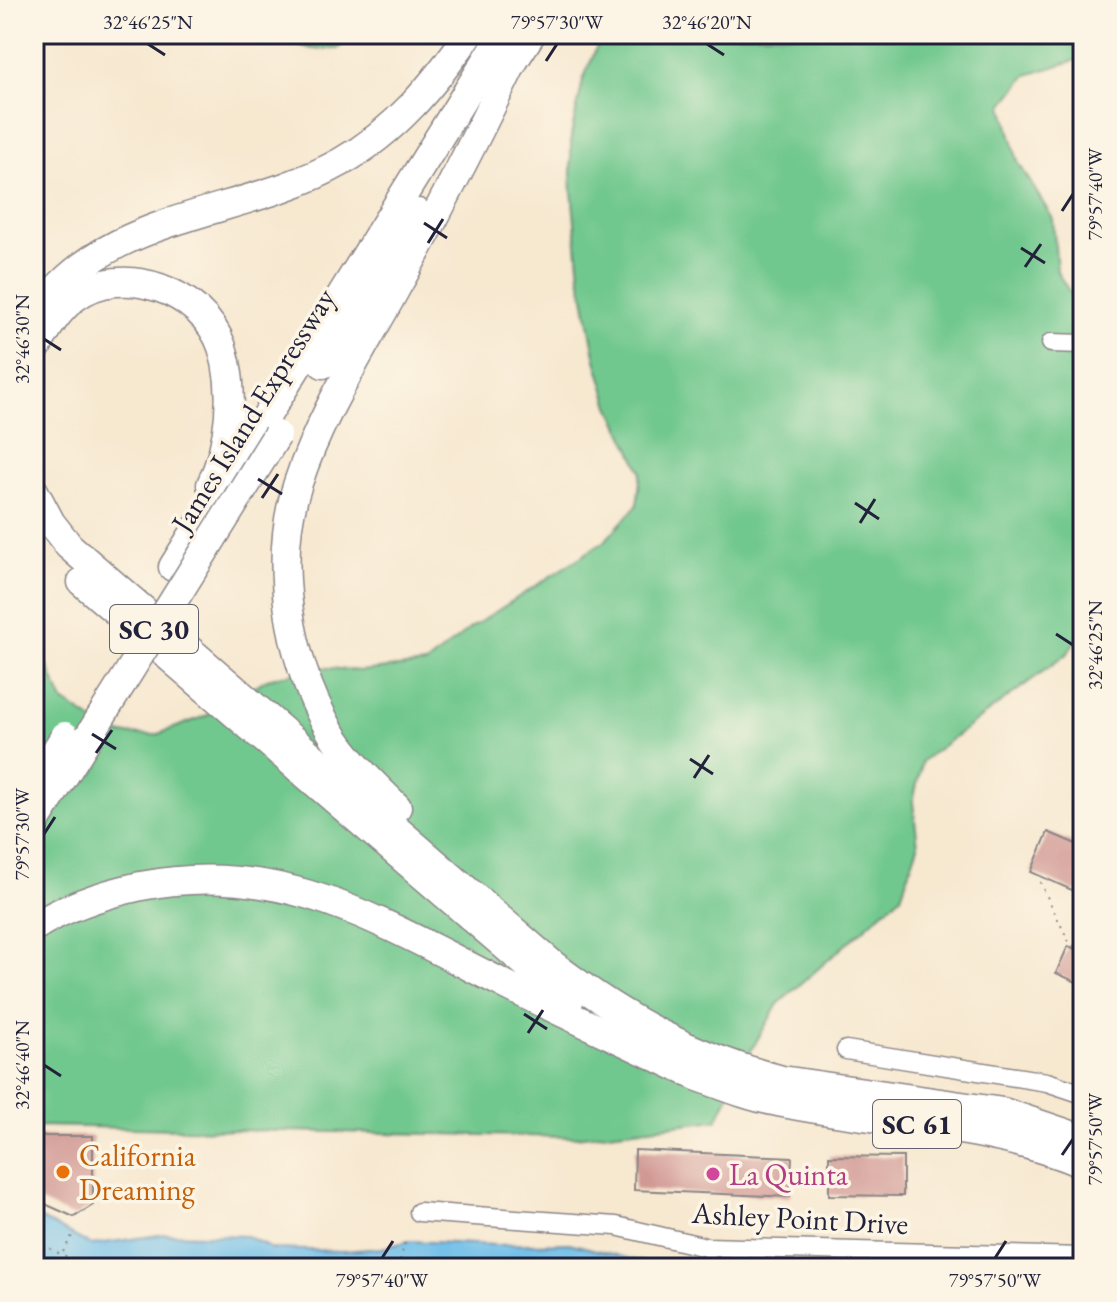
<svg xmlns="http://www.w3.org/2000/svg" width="1117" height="1302" viewBox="0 0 1117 1302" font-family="'EB Garamond',serif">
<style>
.green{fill:#71c88e;stroke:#4a7564;stroke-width:2}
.water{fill:#6ebee9;stroke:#487092;stroke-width:2}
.building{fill:#d19994}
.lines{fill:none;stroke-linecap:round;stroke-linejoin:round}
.minor-casing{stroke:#8c8586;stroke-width:21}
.highway-casing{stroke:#8c8586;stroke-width:31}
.path{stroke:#8c8586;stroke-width:2;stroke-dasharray:2 6;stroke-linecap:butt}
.minor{stroke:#fff;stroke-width:18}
.highway{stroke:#fff;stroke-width:28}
.highway-bridge-casing{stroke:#8c8586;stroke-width:31;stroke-linecap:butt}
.highway-bridge{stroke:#fff;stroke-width:28}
.ticks{fill:none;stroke:#22223b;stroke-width:3}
.food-dot{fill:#e8710a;stroke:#fcf5e5;stroke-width:3}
.hotel-dot{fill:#d1479c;stroke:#fcf5e5;stroke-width:3}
.labels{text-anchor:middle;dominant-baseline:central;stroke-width:7;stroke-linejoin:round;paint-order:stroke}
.shield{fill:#fcf5e5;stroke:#63616e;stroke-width:2}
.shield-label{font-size:28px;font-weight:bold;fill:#22223b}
.street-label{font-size:30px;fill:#22223b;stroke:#fcf5e5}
.food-label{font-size:30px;fill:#c56008;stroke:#fcf5e5;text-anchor:start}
.hotel-label{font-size:30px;fill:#b23c85;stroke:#fcf5e5;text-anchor:start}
.neatline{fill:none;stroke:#22223b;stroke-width:3}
.ticks-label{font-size:20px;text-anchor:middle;fill:#22223b}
</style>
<rect width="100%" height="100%" fill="#fcf5e5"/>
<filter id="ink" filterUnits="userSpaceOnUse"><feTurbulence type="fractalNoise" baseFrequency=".0125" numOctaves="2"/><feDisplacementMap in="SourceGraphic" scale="16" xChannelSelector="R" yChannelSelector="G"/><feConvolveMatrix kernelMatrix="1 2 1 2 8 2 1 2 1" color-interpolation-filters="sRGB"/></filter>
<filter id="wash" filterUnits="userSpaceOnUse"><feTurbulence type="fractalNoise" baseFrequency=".006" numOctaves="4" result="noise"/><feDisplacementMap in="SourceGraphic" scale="32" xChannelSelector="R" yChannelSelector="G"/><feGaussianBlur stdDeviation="1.8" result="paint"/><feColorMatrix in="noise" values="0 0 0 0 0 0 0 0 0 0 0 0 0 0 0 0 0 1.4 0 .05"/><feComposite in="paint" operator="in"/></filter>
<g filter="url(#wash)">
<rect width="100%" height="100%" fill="#f7e8d0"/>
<g class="green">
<path d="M 265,34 L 352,34 L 338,49 L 312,49 Z"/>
<path d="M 602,34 L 1083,34 L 1083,58 L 1027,75 L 1003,105 L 1018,162 L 1053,219 L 1057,272 L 1083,313 L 1083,627 L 1068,653 L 922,761 L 913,802 L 918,846 L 901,896 L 778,1004 L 745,1061 L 717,1120 L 575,1137 L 37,1126 L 34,1130 L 34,634 L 62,700 L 112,734 L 156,735 L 208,715 L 267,679 L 319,667 L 360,671 L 426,664 L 469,629 L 605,541 L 637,505 L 641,471 L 610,406 L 596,360 L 580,276 L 571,180 L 571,136 L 583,80 Z"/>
</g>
<path class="water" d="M 34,1215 L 91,1245 L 165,1234 L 247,1236 L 272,1249 L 343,1251 L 382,1248 L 409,1241 L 496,1245 L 569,1243 L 666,1268 L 34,1268 Z"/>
<g id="blocks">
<g class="building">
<path d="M 1048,832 L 1083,847 L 1083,895 L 1031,872 Z"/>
<path d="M 1068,946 L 1083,952 L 1083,985 L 1056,973 Z"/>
<path d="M 40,1136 L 93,1136 L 93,1205 L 74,1217 L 34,1199 L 34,1146 L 39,1144 Z"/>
<path d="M 635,1150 L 792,1157 L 790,1197 L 634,1190 Z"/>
<path d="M 829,1156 L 903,1157 L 903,1196 L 829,1195 Z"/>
</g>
</g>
</g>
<g filter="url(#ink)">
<use href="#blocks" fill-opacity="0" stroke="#8c8586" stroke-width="2"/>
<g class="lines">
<defs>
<g id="minor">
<path d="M 1051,343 L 1083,344"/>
<path d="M 846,1050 L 1047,1082 L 1083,1094"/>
<path d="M 419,1212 L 616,1226 L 706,1247 L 1083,1257"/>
</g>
<g id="highway">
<path d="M 504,76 L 531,34"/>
<path d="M 34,318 C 102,210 240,219 341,162 C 397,130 433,85 469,34"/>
<path d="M 34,352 C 45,333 56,312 74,298 C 122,261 203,291 222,347 C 236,391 230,443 211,485"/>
<path d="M 323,364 L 418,213"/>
<path d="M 34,491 L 51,523 L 69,546 L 552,964 C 626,1021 692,1056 782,1080 L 1003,1112 L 1083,1139"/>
<path d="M 173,567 L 503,34"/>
<path d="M 82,582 L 569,1001"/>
<path d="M 397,807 C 373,784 346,758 329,729 C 289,659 272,561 298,483 C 320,415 362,351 396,288 C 438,214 476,138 513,62"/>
<path d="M 34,927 C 66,906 104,894 141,886 C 281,858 380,922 500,982 C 565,1015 631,1044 696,1076 C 723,1086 750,1097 778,1102 C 878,1123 988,1123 1083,1164"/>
</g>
</defs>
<use href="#minor" class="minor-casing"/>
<use href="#highway" class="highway-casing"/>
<g class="path">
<path d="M 1040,882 L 1070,944 L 1083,950"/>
<path d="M 36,1241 L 62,1255 L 99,1266"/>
<path d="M 63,1252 L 72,1236"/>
<path d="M 119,1262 L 212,1259 L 234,1268"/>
<path d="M 398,1268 L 405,1242"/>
<path d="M 643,1268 L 645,1262"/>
</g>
<use href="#minor" class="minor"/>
<use href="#highway" class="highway"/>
<defs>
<g id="highway-bridge">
<path d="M 34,786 L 65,736"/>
<path d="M 34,824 L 277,435"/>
</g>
</defs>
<use href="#highway-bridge" class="highway-bridge-casing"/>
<use href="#highway-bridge" class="highway-bridge"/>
</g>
</g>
<path class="ticks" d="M 148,44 L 165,55M 707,44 L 724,55M 546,61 L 557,44M 1062,211 L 1073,194M 424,223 L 447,238M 428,243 L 443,219M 1021,248 L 1045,263M 1025,267 L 1041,244M 44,339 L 61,350M 258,479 L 282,494M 262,498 L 278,474M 855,503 L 879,519M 860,523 L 875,499M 1056,634 L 1073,645M 92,734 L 116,749M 96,753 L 112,730M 690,759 L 713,774M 694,778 L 709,755M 44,834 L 55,817M 524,1014 L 547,1029M 528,1033 L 543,1010M 44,1065 L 61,1076M 1062,1155 L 1073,1139M 382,1258 L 393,1241M 995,1258 L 1006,1241"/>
<circle class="food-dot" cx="63" cy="1172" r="8"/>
<circle class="hotel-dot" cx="713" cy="1174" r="8"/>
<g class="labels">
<g class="shield">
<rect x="110" y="605" width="88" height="48" rx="6"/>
<rect x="873" y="1100" width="88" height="48" rx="6"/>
</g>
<g class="shield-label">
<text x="154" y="629">SC 30</text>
<text x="917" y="1124">SC 61</text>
</g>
<g class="street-label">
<text transform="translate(253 410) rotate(-58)">James Island Expressway</text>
<text transform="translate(800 1218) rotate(3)">Ashley Point Drive</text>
</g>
<g class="food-label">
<text x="79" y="1155">California<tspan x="79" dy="34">Dreaming</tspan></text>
</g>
<g class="hotel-label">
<text x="729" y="1174">La Quinta</text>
</g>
</g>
<rect width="1117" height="1302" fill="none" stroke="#fcf5e5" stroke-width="88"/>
<rect x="44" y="44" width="1029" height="1214" class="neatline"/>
<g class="ticks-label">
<text x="148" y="29">32°46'25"N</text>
<text x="557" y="29">79°57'30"W</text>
<text x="707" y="29">32°46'20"N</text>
<text transform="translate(1095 194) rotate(-90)" y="7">79°57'40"W</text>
<text transform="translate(22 339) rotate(-90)" y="7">32°46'30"N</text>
<text transform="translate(1095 645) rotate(-90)" y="7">32°46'25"N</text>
<text transform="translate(22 834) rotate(-90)" y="7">79°57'30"W</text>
<text transform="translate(22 1065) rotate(-90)" y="7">32°46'40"N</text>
<text transform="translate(1095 1139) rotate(-90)" y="7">79°57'50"W</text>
<text x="382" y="1287">79°57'40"W</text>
<text x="995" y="1287">79°57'50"W</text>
</g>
</svg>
